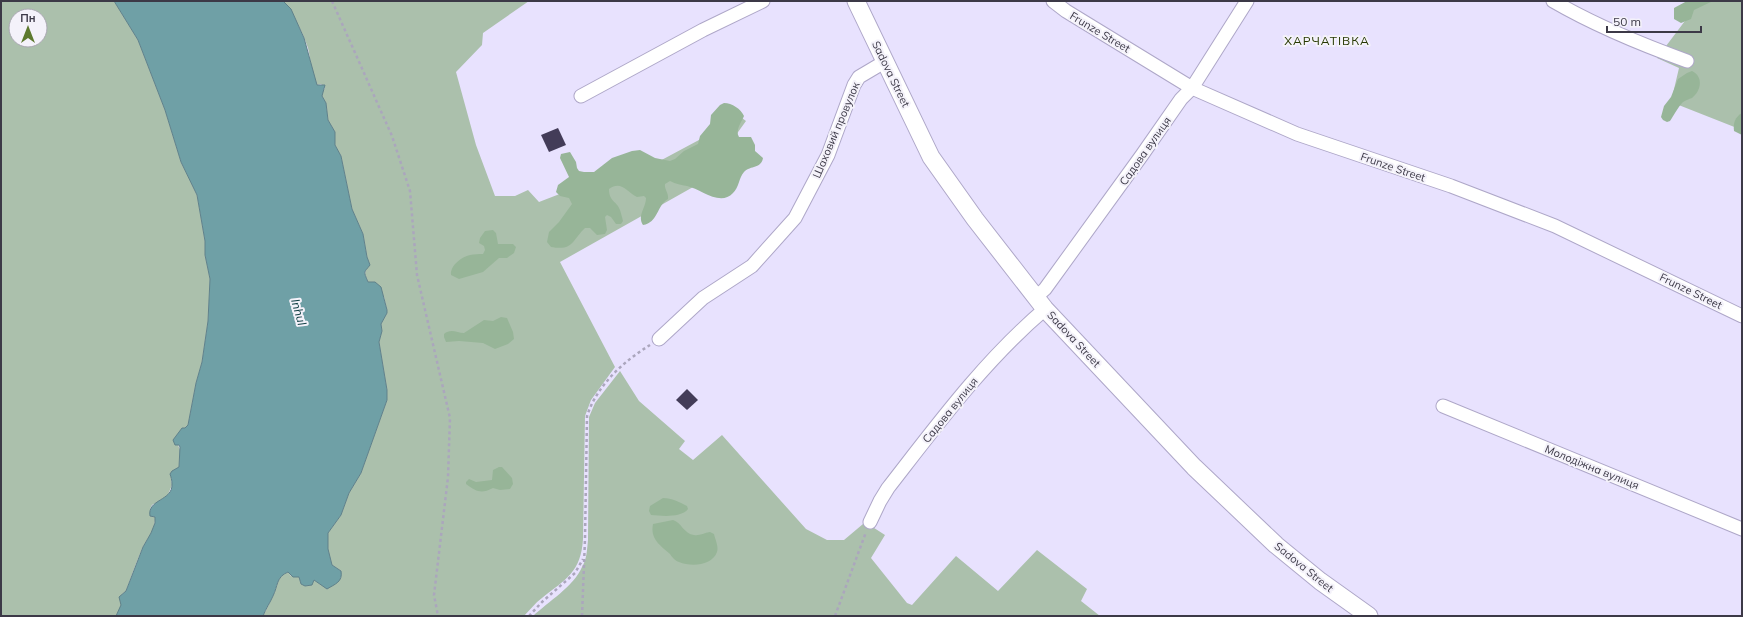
<svg xmlns="http://www.w3.org/2000/svg" width="1743" height="617" viewBox="0 0 1743 617" font-family="Mulish,sans-serif">
<style>
.green{fill:#abc0ac;fill-rule:evenodd}
.forest{fill:#97b598}
.water{fill:#6fa0a6;stroke:#60818a}
.building{fill:#433c58}
.lines{fill:none;stroke-linecap:round;stroke-linejoin:round}
.minor-casing{stroke:#aea7c8;stroke-width:15}
.tertiary-casing{stroke:#aea7c8;stroke-width:19}
.path{stroke:#aba6bd;stroke-width:2.5;stroke-dasharray:3 3;stroke-linecap:butt}
.minor{stroke:#fff;stroke-width:13}
.tertiary{stroke:#fff;stroke-width:17}
.labels{text-anchor:middle;dominant-baseline:central;stroke-width:4;stroke-linejoin:round;paint-order:stroke}
.street-label{font-size:11px;fill:#3c3947;stroke:#f4f2fa}
.neighbourhood-label{font-size:12px;letter-spacing:1px;fill:#263801;stroke:#f4f2fa}
.water-label{font-size:12px;font-style:italic;fill:#0f3e43;stroke:#f4f2fa}
</style>
<rect width="100%" height="100%" fill="#e8e2fe"/>
<g class="green">
<path d="M 1,1 L 114,1 L 138,40 L 165,110 L 181,162 L 197,195 L 205,241 L 205,255 L 210,279 L 208,321 L 202,362 L 196,383 L 188,425 L 175,437 L 180,450 L 179,467 L 171,478 L 172,485 L 167,497 L 152,505 L 150,509 L 152,517 L 155,517 C 156,530 147,538 142,549 C 136,563 131,577 126,591 C 117,598 122,598 121,607 L 116,616 L 1,616 ZM 16,16 L 40,16 L 40,40 L 16,40 Z"/>
<path d="M 283,1 L 529,1 L 483,33 L 482,45 L 456,72 L 476,145 L 495,196 L 515,196 L 528,190 L 539,202 L 650,159 L 656,163 L 712,133 L 738,115 L 746,121 L 702,182 L 560,262 L 615,367 L 591,400 L 585,416 L 583,539 C 581,572 566,579 542,598 C 535,603 530,610 524,616 L 263,616 C 266,609 270,603 273,596 C 278,586 276,577 288,572 L 291,576 L 299,577 L 301,584 L 309,586 L 314,580 L 324,586 L 341,578 L 341,571 L 332,565 L 328,550 L 328,533 L 341,515 L 349,493 L 361,473 L 387,400 L 387,390 L 379,342 L 382,331 L 381,324 L 387,313 L 387,310 L 384,297 L 368,282 L 365,274 L 366,268 L 370,265 L 367,257 L 363,234 L 352,209 L 341,156 L 335,145 L 335,132 L 328,120 L 326,103 L 322,96 L 322,92 L 325,88 L 321,84 L 317,85 C 311,73 311,61 308,48 C 304,35 292,11 283,1 Z"/>
<path d="M 1700,1 L 1742,1 L 1742,130 L 1671,102 L 1679,68 L 1657,58 Z"/>
<path d="M 620,371 L 639,401 L 685,441 L 679,449 L 693,460 L 722,435 L 806,529 L 827,540 L 844,540 L 863,524 L 871,526 L 885,535 L 871,558 L 907,603 L 912,605 L 956,556 L 998,591 L 1037,550 L 1087,589 L 1081,601 L 1100,616 L 533,616 C 548,602 574,586 582,567 C 587,559 587,549 588,540 L 589,417 L 595,403 Z"/>
</g>
<g class="forest">
<path d="M 1687,1 L 1713,1 L 1694,10 L 1691,19 L 1681,23 L 1674,19 L 1674,8 Z"/>
<path d="M 1692,71 C 1704,77 1701,91 1692,98 C 1689,99 1686,100 1683,102 C 1678,107 1674,115 1670,121 L 1667,122 L 1663,120 L 1661,117 L 1664,106 L 1671,97 L 1678,79 L 1687,73 Z"/>
<path d="M 724,103 C 732,103 741,109 744,116 C 741,123 735,130 739,137 L 751,137 L 755,145 L 755,151 L 763,158 C 761,169 751,165 744,172 C 739,177 739,188 733,193 C 720,207 701,189 687,186 C 681,185 676,184 670,181 L 665,184 C 664,189 669,193 668,199 C 657,205 658,223 643,225 C 637,215 646,208 646,198 L 644,196 L 637,197 C 627,192 621,180 609,189 C 609,202 617,201 620,210 C 621,213 622,217 623,221 L 621,224 L 616,224 L 611,217 L 607,215 L 605,217 L 607,230 L 605,234 L 597,235 L 590,228 L 585,228 C 572,240 574,251 551,247 L 547,242 L 549,232 L 559,222 L 572,204 L 569,198 L 560,196 L 556,192 L 558,185 L 569,177 L 560,158 L 561,154 L 570,152 L 576,162 L 577,168 L 579,171 L 584,172 L 594,172 L 612,158 L 632,151 L 640,150 L 655,158 L 670,161 L 675,159 L 684,151 L 698,144 L 700,136 L 710,124 L 711,115 L 720,105 Z"/>
<path d="M 1742,113 L 1742,135 L 1734,131 C 1733,123 1735,117 1742,113 Z"/>
<path d="M 493,230 L 496,233 L 498,244 L 513,244 L 516,247 L 514,253 L 507,258 L 499,258 L 483,272 L 459,279 L 451,275 C 450,266 461,257 470,255 C 474,254 479,254 483,254 L 485,250 L 484,246 L 479,243 L 480,238 L 485,231 Z"/>
<path d="M 501,317 L 507,318 L 513,332 L 514,339 L 508,344 L 495,349 L 483,343 L 459,341 L 446,342 L 444,337 L 444,334 C 451,328 457,333 464,333 L 484,320 L 493,321 Z"/>
<path d="M 499,467 L 502,467 L 512,478 L 513,484 L 510,489 L 500,490 L 493,488 C 481,494 477,492 466,484 L 466,482 L 469,479 L 476,482 L 492,480 L 493,470 Z"/>
<path d="M 663,498 C 672,498 679,502 687,506 L 688,509 C 681,518 662,516 651,515 L 649,511 L 650,506 Z"/>
<path d="M 673,520 C 681,522 684,534 694,535 C 699,536 704,533 710,532 L 714,534 C 715,539 719,547 717,552 C 712,566 691,567 679,562 C 675,561 672,557 670,554 C 660,545 650,539 653,524 Z"/>
</g>
<path class="water" d="M 114,1 L 283,1 L 291,9 L 304,38 L 317,85 L 325,85 L 322,96 L 326,103 L 328,120 L 335,132 L 335,145 L 341,156 L 352,209 L 363,234 L 367,257 L 370,265 C 364,273 363,270 368,282 L 375,282 L 381,287 L 387,310 L 387,313 L 381,324 L 382,331 L 379,342 L 387,390 L 387,400 L 361,473 L 349,493 L 341,515 L 328,533 L 328,549 L 332,565 L 341,571 C 343,582 335,584 327,589 L 314,580 L 312,585 L 305,586 L 301,584 L 299,577 L 293,577 L 288,572 C 276,577 278,586 273,596 C 270,603 266,608 263,616 L 116,616 L 121,605 L 119,597 L 126,591 L 143,547 L 151,533 L 155,523 L 155,517 L 150,516 C 147,499 173,501 172,484 C 172,480 171,477 170,474 L 172,471 L 179,467 L 180,447 L 179,445 L 175,445 L 173,440 L 182,428 L 185,428 L 188,425 L 196,383 L 202,362 L 208,321 L 210,279 L 205,255 L 205,241 L 197,195 L 181,162 L 165,110 L 138,40 Z"/>
<g class="building">
<path d="M 558,128 L 566,145 L 549,152 L 541,135 Z"/>
<path d="M 687,389 L 698,400 L 687,410 L 676,400 Z"/>
</g>
<g class="lines">
<defs>
<g id="minor">
<path d="M 1053,1 L 1066,11 L 1192,88 L 1297,134 L 1451,186 L 1555,226 L 1742,316"/>
<path d="M 1553,1 C 1596,26 1640,44 1687,61"/>
<path d="M 581,96 L 703,30 L 763,1"/>
<path d="M 1036,297 L 1045,289 L 1142,155 L 1181,99 L 1192,88 L 1247,1"/>
<path d="M 659,339 L 703,298 L 752,266 L 795,218 L 828,155 L 854,85 L 859,77 L 886,61"/>
<path d="M 1443,406 L 1742,529"/>
<path d="M 870,522 L 880,501 L 888,488 C 937,425 984,361 1045,309"/>
</g>
<path id="tertiary" d="M 856,1 L 931,157 L 975,219 L 1045,309 L 1194,467 L 1276,545 L 1320,581 L 1369,616"/>
</defs>
<use href="#minor" class="minor-casing"/>
<use href="#tertiary" class="tertiary-casing"/>
<g class="path">
<path d="M 332,1 L 392,136 L 410,191 L 417,275 L 450,418 L 448,477 L 434,595 L 438,616"/>
<path d="M 529,616 L 542,602 L 575,573 L 583,559"/>
<path d="M 582,616 L 585,539 L 587,416 C 597,385 624,361 650,345"/>
<path d="M 835,616 L 866,532"/>
</g>
<use href="#minor" class="minor"/>
<use href="#tertiary" class="tertiary"/>
</g>
<g class="labels">
<g class="street-label">
<text transform="translate(1100 32) rotate(31)">Frunze Street</text>
<text transform="translate(891 74) rotate(64)">Sadova Street</text>
<text transform="translate(836 130) rotate(-67)">Шаховий провулок</text>
<text transform="translate(1145 151) rotate(-55)">Садова вулиця</text>
<text transform="translate(1393 167) rotate(19)">Frunze Street</text>
<text transform="translate(1691 291) rotate(26)">Frunze Street</text>
<text transform="translate(1074 339) rotate(47)">Sadova Street</text>
<text transform="translate(950 410) rotate(-51)">Садова вулиця</text>
<text transform="translate(1592 467) rotate(22)">Молодіжна вулиця</text>
<text transform="translate(1304 567) rotate(39)">Sadova Street</text>
</g>
<g class="neighbourhood-label">
<text x="1327" y="40">ХАРЧАТІВКА</text>
</g>
<g class="water-label">
<text transform="translate(299 312) rotate(74)">Inhul</text>
</g>
</g>
<rect width="1743" height="617" fill="none" stroke="#3c3947" stroke-width="4"/>
<g transform="translate(28 28)"><circle r="19" fill="#f4f2fa" stroke="#aaa8b2"/>
<path d="M0-3L7 15L0 10L-7 15Z" fill="#5d792e"/>
<text y="-6" font-size="11" font-weight="bold" text-anchor="middle" fill="#3c3947">Пн</text>
</g>
<path d="M1607 26v6h94v-6" fill="none" stroke="#3c3947" stroke-width="2"/>
<text x="1613" y="26" font-size="12" fill="#3c3947" stroke="#f4f2fa" stroke-width="3" paint-order="stroke">50 m</text>
</svg>
